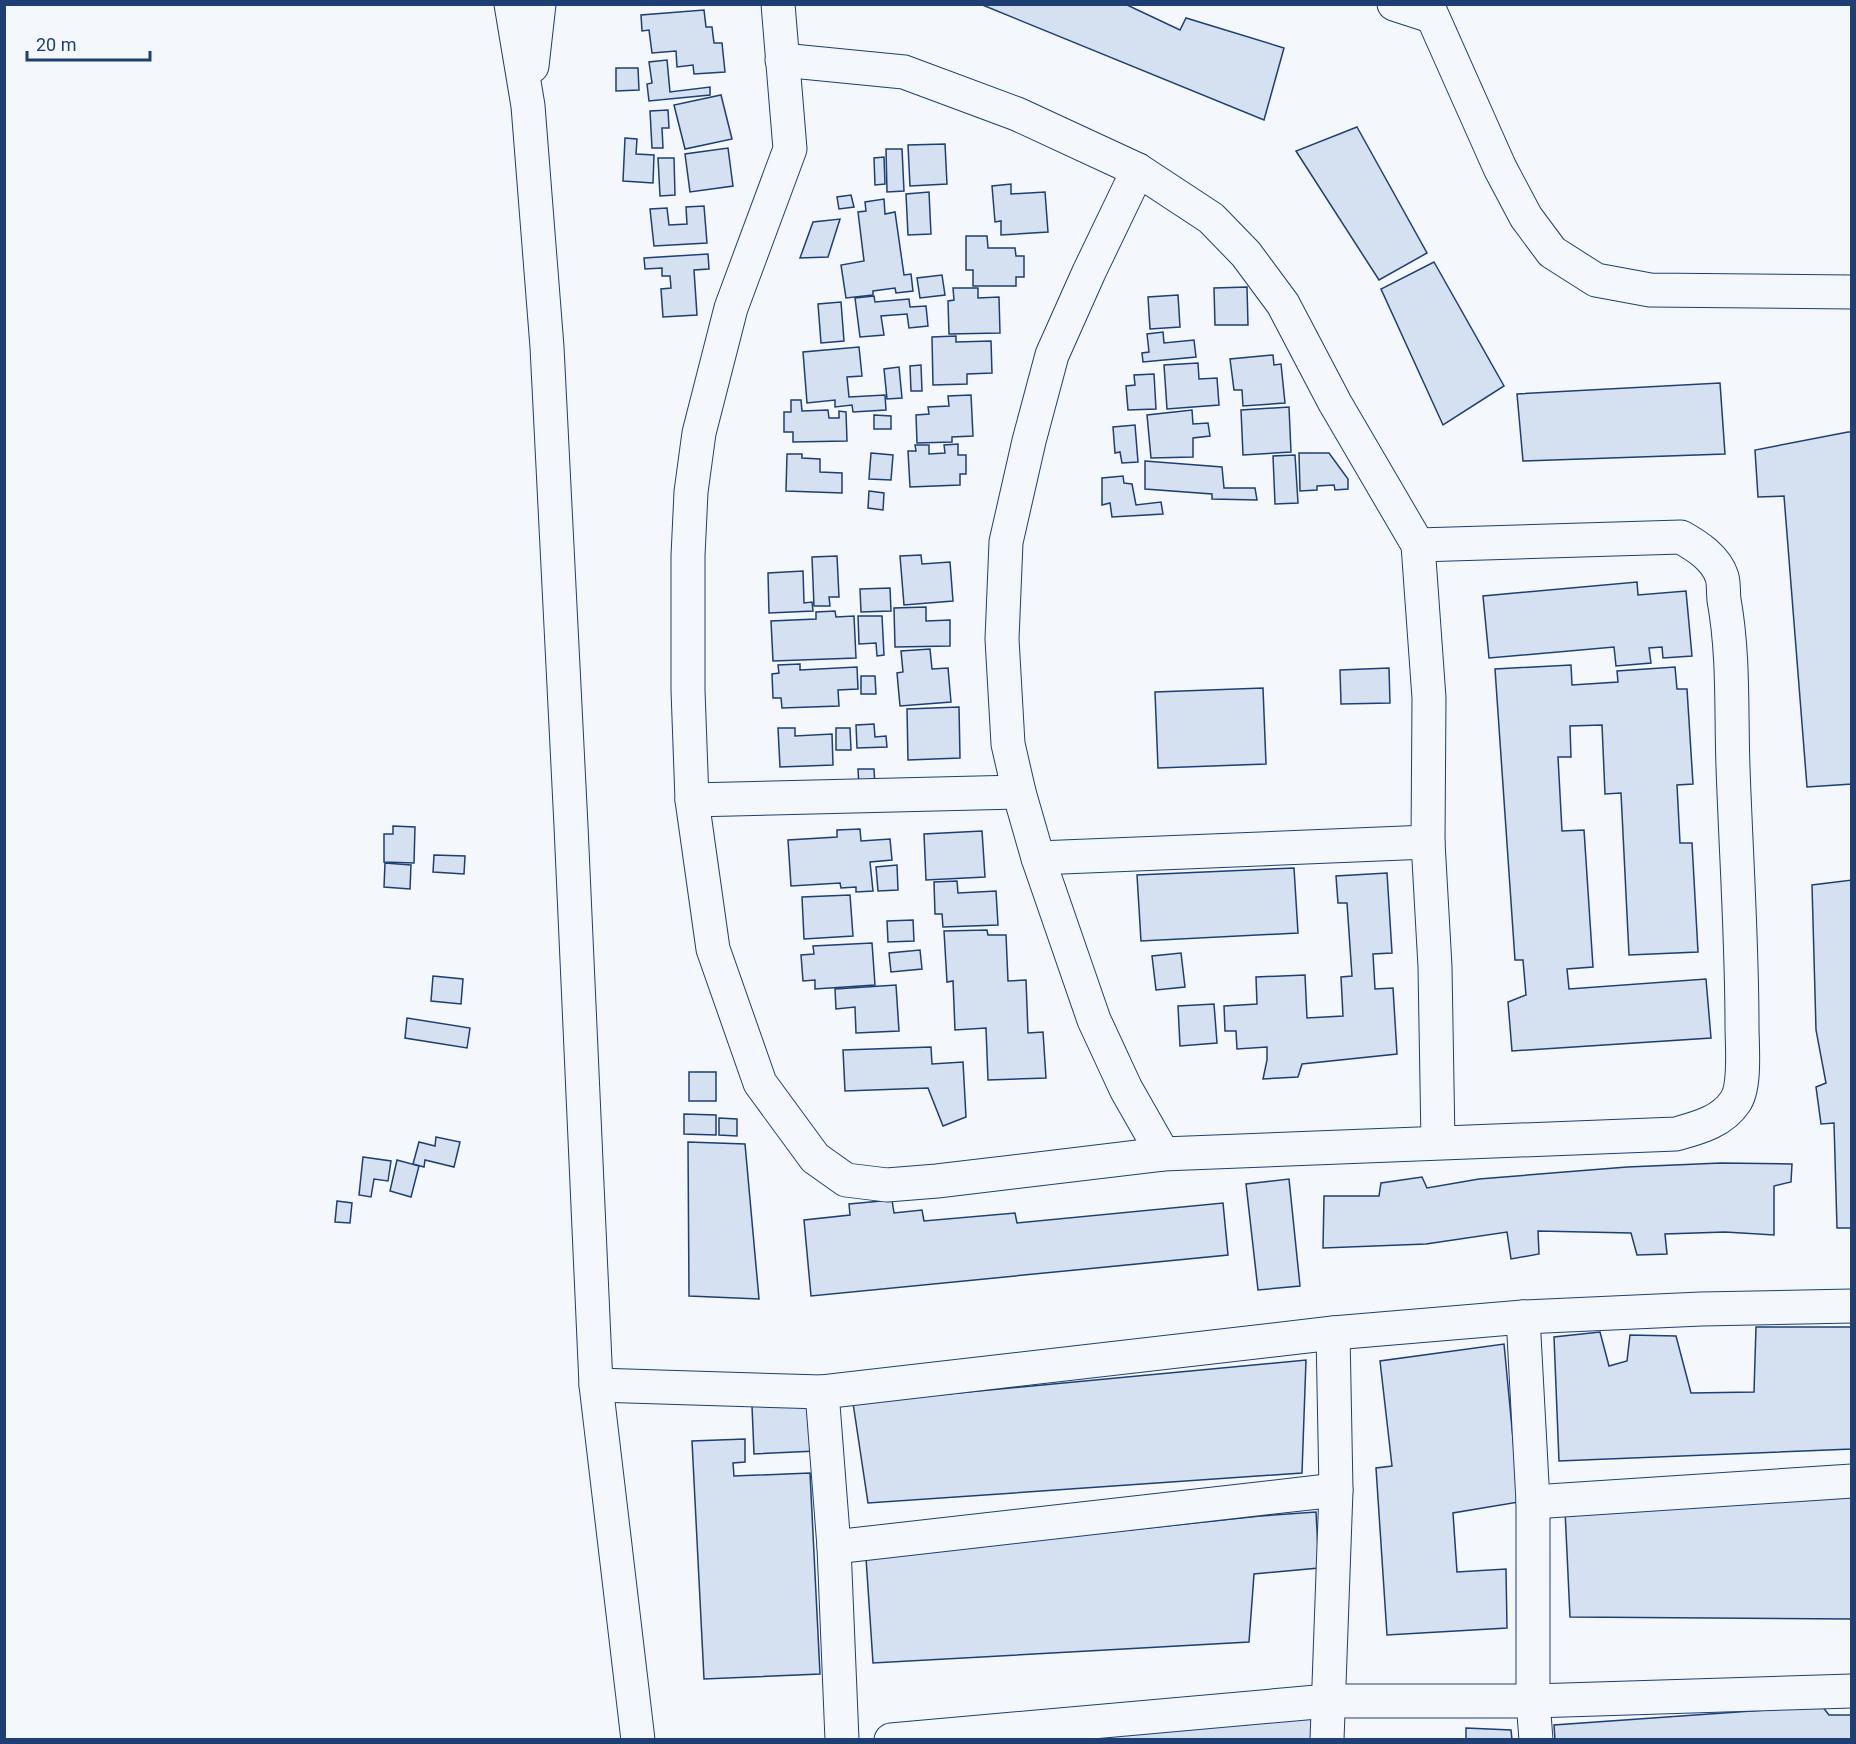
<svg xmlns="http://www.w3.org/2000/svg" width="1856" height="1744" viewBox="0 0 1856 1744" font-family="Roboto,sans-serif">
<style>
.building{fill:#d5e0f0;stroke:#1d3f73;stroke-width:1.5}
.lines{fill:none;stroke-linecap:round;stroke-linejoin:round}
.minor-casing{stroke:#1d3f73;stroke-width:35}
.minor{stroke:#f4f7fb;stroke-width:33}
</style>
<rect width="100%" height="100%" fill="#f4f7fb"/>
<g class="building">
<path d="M 980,4 L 1125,4 L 1180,30 L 1186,18 L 1284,48 L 1264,120 Z"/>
<path d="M 704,10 L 706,27 L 712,27 L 714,43 L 722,43 L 725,72 L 694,74 L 693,65 L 677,67 L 676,51 L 652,53 L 649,30 L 642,31 L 641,15 Z"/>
<path d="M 667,60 L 670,92 L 710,87 L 710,95 L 649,101 L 647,84 L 652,83 L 649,62 Z"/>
<path d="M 616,68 L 638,68 L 639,90 L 616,91 Z"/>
<path d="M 721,95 L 732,139 L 685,149 L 674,105 Z"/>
<path d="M 668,110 L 669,128 L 662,128 L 663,148 L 652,148 L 650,111 Z"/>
<path d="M 1357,127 L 1427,253 L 1379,280 L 1296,151 Z"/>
<path d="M 625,138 L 637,139 L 636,154 L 654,155 L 653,183 L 623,181 Z"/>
<path d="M 945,144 L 947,184 L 910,186 L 908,145 Z"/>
<path d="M 728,148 L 733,186 L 690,192 L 685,154 Z"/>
<path d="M 886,149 L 902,149 L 904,191 L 887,192 Z"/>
<path d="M 884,157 L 885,184 L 875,185 L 874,158 Z"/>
<path d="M 658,158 L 674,158 L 675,195 L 660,196 Z"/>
<path d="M 1011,184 L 1011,194 L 1045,192 L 1048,232 L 1001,235 L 1001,221 L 995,222 L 992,186 Z"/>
<path d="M 929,192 L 931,234 L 908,235 L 906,194 Z"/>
<path d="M 851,195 L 854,207 L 839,209 L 837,197 Z"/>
<path d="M 884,199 L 885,214 L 895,212 L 904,275 L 911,274 L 913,291 L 896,293 L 895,288 L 873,291 L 873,295 L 846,298 L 841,265 L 864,261 L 858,212 L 866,211 L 865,202 Z"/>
<path d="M 704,206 L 707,243 L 654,246 L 650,209 L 667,208 L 669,225 L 687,224 L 686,207 Z"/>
<path d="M 840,219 L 828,257 L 800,258 L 813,222 Z"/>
<path d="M 966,236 L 987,236 L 988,248 L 1015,248 L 1016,256 L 1024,256 L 1024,277 L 1016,277 L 1016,286 L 973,286 L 973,270 L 966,270 Z"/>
<path d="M 708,254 L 709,269 L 694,270 L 697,315 L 663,317 L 661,289 L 671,288 L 670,276 L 662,276 L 662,268 L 645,269 L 644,258 Z"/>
<path d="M 1434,262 L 1504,386 L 1443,425 L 1381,289 Z"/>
<path d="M 942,275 L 945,295 L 920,298 L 917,278 Z"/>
<path d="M 1247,287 L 1248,325 L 1215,325 L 1214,288 Z"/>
<path d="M 953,288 L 978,288 L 978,298 L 999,297 L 1000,333 L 949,334 L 948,301 L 954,300 Z"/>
<path d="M 1178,295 L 1180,327 L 1150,329 L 1148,297 Z"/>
<path d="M 874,296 L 875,302 L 909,299 L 910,307 L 926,306 L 928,326 L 909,328 L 907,314 L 881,316 L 884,335 L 860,337 L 855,298 Z"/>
<path d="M 841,302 L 844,341 L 821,343 L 818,304 Z"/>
<path d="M 1163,332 L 1164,343 L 1194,340 L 1196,357 L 1143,362 L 1142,353 L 1149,352 L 1147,334 Z"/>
<path d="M 956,336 L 956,342 L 991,341 L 992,373 L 967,374 L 967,384 L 933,385 L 932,337 Z"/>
<path d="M 859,347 L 862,376 L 847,377 L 849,397 L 885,395 L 886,410 L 853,412 L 852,405 L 835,407 L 835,400 L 807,403 L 803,352 Z"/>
<path d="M 1273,355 L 1274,365 L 1281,364 L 1285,403 L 1243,406 L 1242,390 L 1234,390 L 1230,359 Z"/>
<path d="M 1198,363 L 1199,379 L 1217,378 L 1219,405 L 1167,409 L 1164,365 Z"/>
<path d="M 921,365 L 922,391 L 911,391 L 910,366 Z"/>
<path d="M 899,367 L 902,398 L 887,399 L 884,369 Z"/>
<path d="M 1154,374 L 1156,409 L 1128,410 L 1126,386 L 1135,385 L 1134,375 Z"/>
<path d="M 1720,383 L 1725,454 L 1523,461 L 1517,394 Z"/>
<path d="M 971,395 L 973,436 L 952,437 L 952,442 L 917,443 L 916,415 L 929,414 L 928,407 L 949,406 L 948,396 Z"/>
<path d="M 791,400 L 801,400 L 802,411 L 828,410 L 829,418 L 839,418 L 839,411 L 846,412 L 847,441 L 793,442 L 793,432 L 784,432 L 784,412 L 791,412 Z"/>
<path d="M 1289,407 L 1291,452 L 1243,455 L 1241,410 Z"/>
<path d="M 1192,410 L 1193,424 L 1208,423 L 1210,436 L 1193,438 L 1193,457 L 1151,458 L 1147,415 Z"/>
<path d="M 874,415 L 891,416 L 891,429 L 874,429 Z"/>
<path d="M 1135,425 L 1138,462 L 1122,463 L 1120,452 L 1115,453 L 1113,427 Z"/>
<path d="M 1848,432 L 1852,432 L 1852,784 L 1807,787 L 1784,496 L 1758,497 L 1755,450 Z"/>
<path d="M 958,444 L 958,455 L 966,455 L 966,474 L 960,474 L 960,485 L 910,487 L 908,451 L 916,451 L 915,445 L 929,445 L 929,454 L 945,453 L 944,445 Z"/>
<path d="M 871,453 L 893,455 L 891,480 L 869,479 Z"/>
<path d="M 1299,453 L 1329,453 L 1348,479 L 1348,489 L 1335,490 L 1334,485 L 1317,486 L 1317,490 L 1300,491 Z"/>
<path d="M 787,454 L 802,454 L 802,458 L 820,459 L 820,472 L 842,473 L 842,493 L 786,491 Z"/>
<path d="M 1295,455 L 1298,503 L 1275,504 L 1273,456 Z"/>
<path d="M 1145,461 L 1222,467 L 1224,488 L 1255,488 L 1257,500 L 1212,499 L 1212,494 L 1145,489 Z"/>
<path d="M 1123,476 L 1124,483 L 1132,484 L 1136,505 L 1161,502 L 1163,514 L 1112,517 L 1110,503 L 1102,505 L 1102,478 Z"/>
<path d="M 869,491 L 884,493 L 883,510 L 868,508 Z"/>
<path d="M 921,555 L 922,564 L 950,562 L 953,601 L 904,605 L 900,556 Z"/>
<path d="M 837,556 L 839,597 L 829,597 L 830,606 L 814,606 L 812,557 Z"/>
<path d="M 803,571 L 804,603 L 812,602 L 813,611 L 769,613 L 768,573 Z"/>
<path d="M 1637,582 L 1638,595 L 1686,591 L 1692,656 L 1663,658 L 1662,647 L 1649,648 L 1651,663 L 1616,666 L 1614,647 L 1489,658 L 1483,596 Z"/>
<path d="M 890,588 L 891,611 L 861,612 L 860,589 Z"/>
<path d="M 926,607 L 926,621 L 950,620 L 950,646 L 895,647 L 894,608 Z"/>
<path d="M 835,611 L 836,617 L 854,616 L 856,658 L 773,661 L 771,621 L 816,619 L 816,612 Z"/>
<path d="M 858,616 L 882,616 L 884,655 L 877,656 L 876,643 L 859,644 Z"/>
<path d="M 930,649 L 932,669 L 948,668 L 951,702 L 900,706 L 897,673 L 903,672 L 901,651 Z"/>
<path d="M 800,664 L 800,670 L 857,667 L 858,689 L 838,690 L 839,706 L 782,708 L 781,698 L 773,698 L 772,674 L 779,673 L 778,665 Z"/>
<path d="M 1571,665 L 1572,685 L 1618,682 L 1617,671 L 1675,667 L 1677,689 L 1687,689 L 1693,784 L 1677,785 L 1680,843 L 1692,843 L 1698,952 L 1629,955 L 1621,793 L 1605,794 L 1602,725 L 1570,726 L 1571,757 L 1558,757 L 1562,831 L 1584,830 L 1593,967 L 1567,969 L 1569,989 L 1706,979 L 1711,1038 L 1512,1051 L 1508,1002 L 1526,995 L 1523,960 L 1515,960 L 1495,669 Z"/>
<path d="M 1389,668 L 1390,703 L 1341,704 L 1340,670 Z"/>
<path d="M 861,676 L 875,676 L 876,694 L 861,694 Z"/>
<path d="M 1263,688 L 1266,764 L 1158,768 L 1155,692 Z"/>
<path d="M 959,707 L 960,758 L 908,760 L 907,709 Z"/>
<path d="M 874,724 L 875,737 L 886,736 L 887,747 L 857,748 L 856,725 Z"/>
<path d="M 778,728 L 795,728 L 795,736 L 832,734 L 833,765 L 780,767 Z"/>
<path d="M 836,728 L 850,728 L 851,750 L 836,750 Z"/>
<path d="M 858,769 L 874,769 L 875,786 L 859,787 Z"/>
<path d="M 393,826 L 415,827 L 414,863 L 384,862 L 384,834 L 393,834 Z"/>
<path d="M 860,829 L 861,841 L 890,839 L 892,860 L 870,862 L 873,891 L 856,892 L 856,887 L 841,888 L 840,883 L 791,886 L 788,840 L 837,837 L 837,830 Z"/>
<path d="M 982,831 L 985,877 L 926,880 L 924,834 Z"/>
<path d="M 434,855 L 465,856 L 464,874 L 433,872 Z"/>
<path d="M 385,863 L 411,865 L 410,889 L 384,887 Z"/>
<path d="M 897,865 L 898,890 L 878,891 L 876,867 Z"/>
<path d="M 1294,868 L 1298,933 L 1141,941 L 1137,875 Z"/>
<path d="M 1387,873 L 1392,953 L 1373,954 L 1375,989 L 1393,988 L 1397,1054 L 1302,1064 L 1298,1077 L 1263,1079 L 1267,1060 L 1267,1047 L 1237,1049 L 1236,1031 L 1225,1031 L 1224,1006 L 1257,1004 L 1256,977 L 1305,975 L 1307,1018 L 1343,1016 L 1341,977 L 1352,976 L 1347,903 L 1338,903 L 1336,876 Z"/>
<path d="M 1852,880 L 1852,1228 L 1837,1228 L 1834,1123 L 1821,1124 L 1816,1087 L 1826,1083 L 1816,1030 L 1812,885 Z"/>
<path d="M 957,881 L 958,893 L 996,891 L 998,925 L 943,927 L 942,914 L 935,914 L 934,882 Z"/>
<path d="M 850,895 L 853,936 L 804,939 L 802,897 Z"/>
<path d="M 913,920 L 914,941 L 888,942 L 887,921 Z"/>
<path d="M 987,930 L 988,935 L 1006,935 L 1008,981 L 1026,980 L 1028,1033 L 1043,1032 L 1046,1078 L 988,1080 L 986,1028 L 955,1030 L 953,981 L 947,982 L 944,931 Z"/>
<path d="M 872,943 L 875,985 L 815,989 L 815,980 L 803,981 L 801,955 L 814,954 L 813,946 Z"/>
<path d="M 920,950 L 922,969 L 891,972 L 889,953 Z"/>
<path d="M 1181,953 L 1185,987 L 1156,990 L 1152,956 Z"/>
<path d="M 433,976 L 463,979 L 461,1004 L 431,1001 Z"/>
<path d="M 896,985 L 899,1031 L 856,1033 L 855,1007 L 836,1009 L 835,989 Z"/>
<path d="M 1214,1004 L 1217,1043 L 1180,1046 L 1178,1006 Z"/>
<path d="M 407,1018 L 470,1028 L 467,1048 L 405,1038 Z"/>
<path d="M 931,1047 L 932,1064 L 963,1062 L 966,1117 L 943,1126 L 928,1088 L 845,1091 L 843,1050 Z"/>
<rect x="689" y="1072" width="27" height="29"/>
<path d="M 684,1114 L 716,1115 L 716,1135 L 684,1134 Z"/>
<path d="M 719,1118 L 737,1119 L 737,1136 L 719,1135 Z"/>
<path d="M 436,1137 L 460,1142 L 454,1167 L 425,1160 L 424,1167 L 413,1164 L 419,1142 L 435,1146 Z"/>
<path d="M 688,1142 L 745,1144 L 759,1299 L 689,1296 Z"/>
<path d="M 363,1157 L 391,1161 L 388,1181 L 374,1179 L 371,1197 L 359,1195 Z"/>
<path d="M 397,1160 L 419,1166 L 411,1197 L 390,1191 Z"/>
<path d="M 1721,1163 L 1792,1164 L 1791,1182 L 1774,1186 L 1774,1235 L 1725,1232 L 1665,1234 L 1667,1254 L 1637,1255 L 1631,1233 L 1538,1231 L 1539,1254 L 1511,1259 L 1507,1232 L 1426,1244 L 1323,1248 L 1324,1196 L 1379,1196 L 1381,1183 L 1422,1177 L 1427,1188 L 1479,1179 L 1627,1167 Z"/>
<path d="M 1289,1179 L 1300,1286 L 1258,1290 L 1246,1184 Z"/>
<path d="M 892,1200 L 894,1213 L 922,1210 L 924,1221 L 1015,1213 L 1017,1223 L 1223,1203 L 1228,1255 L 811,1296 L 804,1220 L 850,1215 L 849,1204 Z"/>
<path d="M 337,1201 L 352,1203 L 350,1223 L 335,1222 Z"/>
<path d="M 1756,1327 L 1852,1327 L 1852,1449 L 1559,1461 L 1554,1337 L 1600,1332 L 1609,1366 L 1627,1361 L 1630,1335 L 1676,1336 L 1691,1393 L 1754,1392 Z"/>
<path d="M 1504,1344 L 1519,1502 L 1453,1513 L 1457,1572 L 1506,1569 L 1507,1628 L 1387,1635 L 1376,1468 L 1392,1466 L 1380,1361 Z"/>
<path d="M 1306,1360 L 1302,1473 L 868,1503 L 853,1403 Z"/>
<path d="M 814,1403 L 816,1451 L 754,1454 L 752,1406 Z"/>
<path d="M 745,1439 L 745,1462 L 733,1463 L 734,1476 L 810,1473 L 820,1674 L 704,1679 L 692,1441 Z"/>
<path d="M 1852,1496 L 1852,1619 L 1570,1617 L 1565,1510 Z"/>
<path d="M 1316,1512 L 1319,1568 L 1254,1574 L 1249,1642 L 873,1663 L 866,1558 L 1260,1516 Z"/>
<path d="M 1822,1706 L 1829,1715 L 1852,1715 L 1852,1740 L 1555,1740 L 1554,1725 Z"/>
<path d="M 1314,1718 L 1313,1740 L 1069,1740 Z"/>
<path d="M 1466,1728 L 1511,1730 L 1512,1740 L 1466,1740 Z"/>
</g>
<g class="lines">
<defs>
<g id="minor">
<path d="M 511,4 L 528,106 L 547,347 L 571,826 L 596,1385 L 638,1740"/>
<path d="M 778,4 L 790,149 L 731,308 L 699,433 L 691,492 L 688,556 L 688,690 L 692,800 L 713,949 L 760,1083 L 815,1158 L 846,1180 L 887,1185 L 937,1181 L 1163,1154 L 1676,1134 C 1697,1128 1722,1122 1735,1102 C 1746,1087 1742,1045 1742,1026 C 1742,940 1736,854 1733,767 C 1731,711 1734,655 1724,600 C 1723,592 1724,584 1722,577 C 1716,558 1697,546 1681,537 L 1418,545"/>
<path d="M 1394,4 L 1431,16"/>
<path d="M 1427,4 L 1500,168 L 1526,217 L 1552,252 L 1596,280 L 1650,290 L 1852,292"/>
<path d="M 782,60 L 904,72 L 1017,114 L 1138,170 L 1211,218 L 1246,254 L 1283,304 L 1335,403 L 1418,545 L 1429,698 L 1428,842 L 1435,967 L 1438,1142"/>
<path d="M 532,66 L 539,4"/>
<path d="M 1138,170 L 1089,272 L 1052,355 L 1029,441 L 1006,542 L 1002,639 L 1008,744 L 1019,792 L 1038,858 L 1094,1020 L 1126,1089 L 1163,1154"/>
<path d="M 692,800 L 1019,792"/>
<path d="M 1038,858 L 1428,842"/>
<path d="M 1523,1317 L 1533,1502 L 1533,1701 L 1536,1740"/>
<path d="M 596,1385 L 822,1392 L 1333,1333 L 1523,1317 L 1701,1309 L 1852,1306"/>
<path d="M 822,1392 L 834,1547 L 842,1740"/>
<path d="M 1533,1502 L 1852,1481"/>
<path d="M 834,1547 L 1336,1490"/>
<path d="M 891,1740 L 1328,1701 L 1533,1701 L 1852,1691"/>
<path d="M 1327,1740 L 1336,1490 L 1333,1333"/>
</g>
</defs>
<use href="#minor" class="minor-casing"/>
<use href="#minor" class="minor"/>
</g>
<rect width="1856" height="1744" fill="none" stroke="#1d3f73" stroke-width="12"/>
<path d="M27 51v9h123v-9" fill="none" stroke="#1d3f73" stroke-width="3"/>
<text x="36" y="51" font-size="18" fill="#1d3f73" stroke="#f4f7fb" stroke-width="4.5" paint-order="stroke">20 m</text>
</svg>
